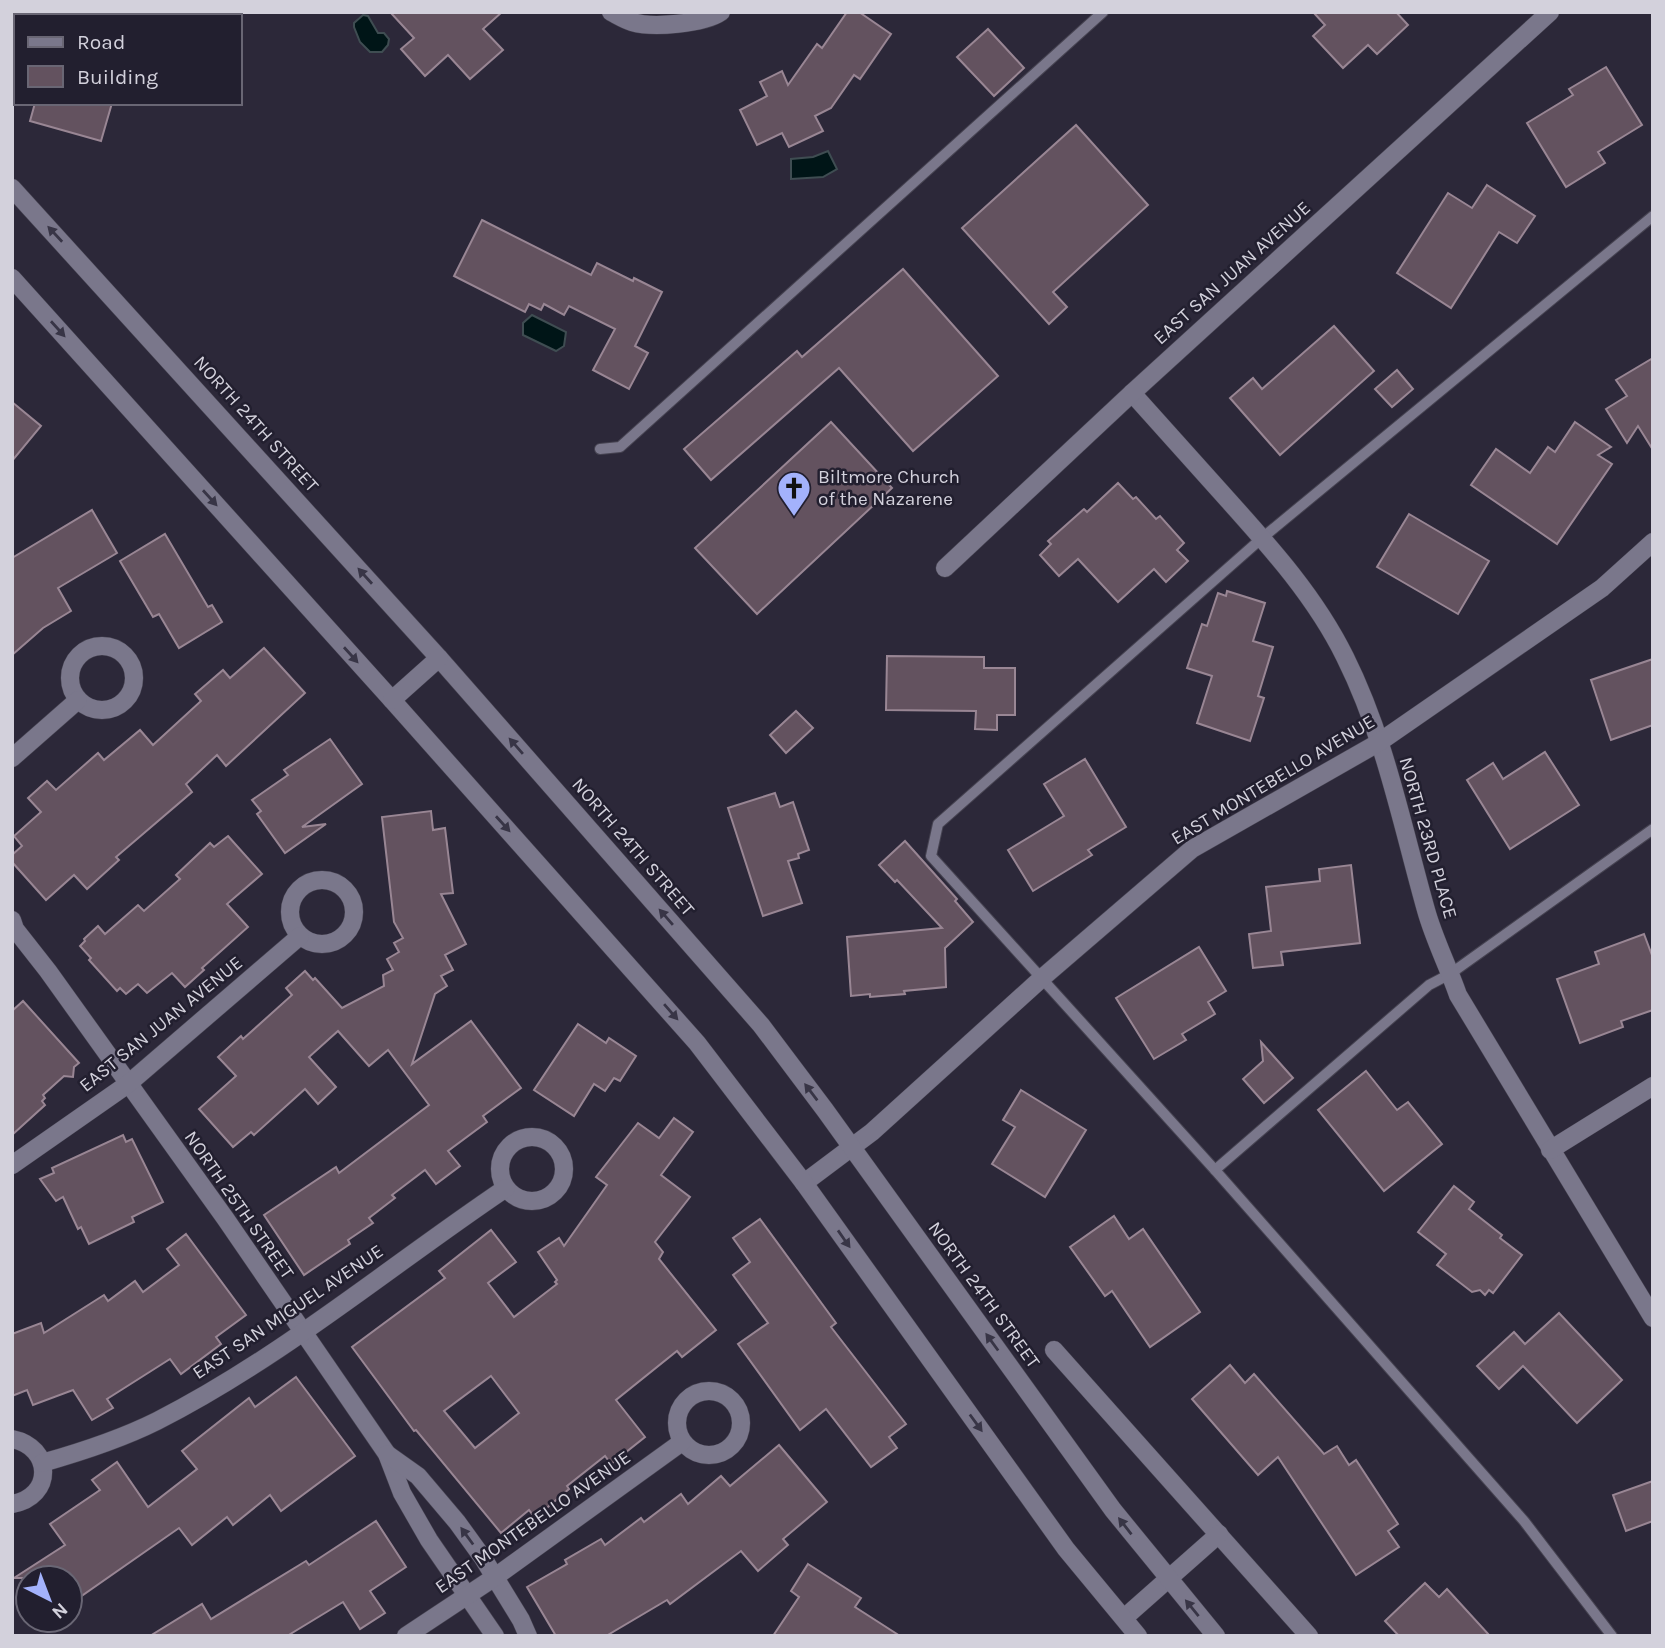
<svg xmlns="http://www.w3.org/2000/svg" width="1665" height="1648" viewBox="0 0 1665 1648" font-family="Karla,sans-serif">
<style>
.water{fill:#001517;stroke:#3f4d52;stroke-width:2}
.building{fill:#63525f;stroke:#998694;stroke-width:2;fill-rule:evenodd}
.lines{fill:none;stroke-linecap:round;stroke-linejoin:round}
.service-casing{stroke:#464351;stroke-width:12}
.minor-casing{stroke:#464351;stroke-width:19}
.secondary-casing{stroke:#464351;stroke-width:19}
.service{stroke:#7a778b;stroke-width:10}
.minor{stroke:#7a778b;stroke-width:18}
.secondary{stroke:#7a778b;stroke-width:18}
.oneway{fill:#383546}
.labels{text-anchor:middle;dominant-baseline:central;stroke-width:5;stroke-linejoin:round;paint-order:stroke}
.street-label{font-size:19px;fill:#d3d1dc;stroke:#221f2f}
.poi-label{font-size:19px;fill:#d3d1dc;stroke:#221f2f;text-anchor:start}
</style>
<rect width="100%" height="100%" fill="#2c2839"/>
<g class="water">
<path d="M 363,15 L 368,16 L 378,33 L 384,33 L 389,39 L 388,45 L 382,52 L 370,52 L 360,42 L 354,27 L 354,23 Z"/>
<path d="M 828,151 L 837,169 L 823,177 L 791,179 L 791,159 L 813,157 Z"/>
<path d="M 532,315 L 566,332 L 564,346 L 556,351 L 523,335 L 523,323 Z"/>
</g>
<g class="building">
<path d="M 390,12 L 502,12 L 483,29 L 503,50 L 470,79 L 448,55 L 425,76 L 401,49 L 414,38 Z"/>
<path d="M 847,12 L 859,12 L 891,34 L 860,79 L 854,75 L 831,108 L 815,116 L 823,131 L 789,147 L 782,133 L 757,145 L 740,110 L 767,96 L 760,82 L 782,71 L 788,85 L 817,44 L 822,48 Z"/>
<path d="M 1313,12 L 1396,12 L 1408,25 L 1377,54 L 1368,45 L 1343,68 L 1313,36 L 1325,25 Z"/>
<path d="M 988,29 L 1024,68 L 994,96 L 957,57 Z"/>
<path d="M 1606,67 L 1642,125 L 1598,152 L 1605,163 L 1566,187 L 1527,123 L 1573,95 L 1569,89 Z"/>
<path d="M 35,103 L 112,103 L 101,141 L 30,121 Z"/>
<path d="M 1076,125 L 1148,205 L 1053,292 L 1067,307 L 1049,324 L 962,228 Z"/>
<path d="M 1487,185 L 1535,216 L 1517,243 L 1499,232 L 1451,308 L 1397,273 L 1448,193 L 1472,208 Z"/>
<path d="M 482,220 L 591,275 L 597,263 L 633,281 L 634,278 L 662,292 L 635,346 L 648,353 L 629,389 L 593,370 L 615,329 L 569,306 L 564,315 L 544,304 L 541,310 L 529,304 L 525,312 L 454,276 Z"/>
<path d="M 903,269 L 998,376 L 913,451 L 839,368 L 711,480 L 684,449 L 797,351 L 802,357 Z"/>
<path d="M 1334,326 L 1374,371 L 1280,455 L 1230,398 L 1253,378 L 1262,389 Z"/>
<path d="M 1653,358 L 1653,450 L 1638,426 L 1627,443 L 1606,409 L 1627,396 L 1616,380 Z"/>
<path d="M 1397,370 L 1413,389 L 1392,407 L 1375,389 Z"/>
<path d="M 12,402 L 41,426 L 12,461 Z"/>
<path d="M 831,422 L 892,488 L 757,614 L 695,548 Z"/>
<path d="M 1575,422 L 1611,447 L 1598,455 L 1612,464 L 1557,544 L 1471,485 L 1496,449 L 1530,473 L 1548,447 L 1555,452 Z"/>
<path d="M 1118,483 L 1133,499 L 1136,497 L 1156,519 L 1160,516 L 1184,543 L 1177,550 L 1188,561 L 1166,582 L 1154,569 L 1118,602 L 1078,559 L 1059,576 L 1040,555 L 1051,544 L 1048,541 L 1084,509 L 1087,512 Z"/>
<path d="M 92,510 L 117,553 L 58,588 L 71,611 L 43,628 L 12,655 L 12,558 Z"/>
<path d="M 1409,514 L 1489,561 L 1458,614 L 1377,567 Z"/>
<path d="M 165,534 L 208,607 L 212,605 L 222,622 L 179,648 L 159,614 L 153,617 L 120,561 Z"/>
<path d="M 1227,591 L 1265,603 L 1253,641 L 1273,647 L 1258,696 L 1264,698 L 1250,741 L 1197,723 L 1212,676 L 1187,668 L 1202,624 L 1207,626 L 1218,593 L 1226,596 Z"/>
<path d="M 264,648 L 305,693 L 226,766 L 217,755 L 186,784 L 192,792 L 116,857 L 119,860 L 87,889 L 74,875 L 46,900 L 12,862 L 12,855 L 22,846 L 14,836 L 41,812 L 28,798 L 47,781 L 56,790 L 98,753 L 104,760 L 140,730 L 153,745 L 201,701 L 195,694 L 223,670 L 230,678 Z"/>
<path d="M 887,656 L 984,657 L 984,668 L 1015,668 L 1015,715 L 997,715 L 997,730 L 975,729 L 976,711 L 886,710 Z"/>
<path d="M 1653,659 L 1653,725 L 1611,740 L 1591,680 Z"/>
<path d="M 796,711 L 813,728 L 786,753 L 770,735 Z"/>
<path d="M 330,739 L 362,784 L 302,827 L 326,824 L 285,853 L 257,814 L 261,811 L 252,800 L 288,775 L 284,770 Z"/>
<path d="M 1545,752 L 1579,805 L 1510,849 L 1467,780 L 1493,763 L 1503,779 Z"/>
<path d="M 1085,759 L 1126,827 L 1088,850 L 1092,855 L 1033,891 L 1008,850 L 1064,816 L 1044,784 Z"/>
<path d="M 775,793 L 780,807 L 793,802 L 809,850 L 798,854 L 799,858 L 788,861 L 802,903 L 763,916 L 728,808 Z"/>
<path d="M 431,811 L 433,830 L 445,828 L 453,893 L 441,894 L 466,944 L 445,955 L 453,970 L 441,976 L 447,986 L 435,994 L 412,1064 L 471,1021 L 521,1088 L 483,1116 L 487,1122 L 448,1151 L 460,1166 L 436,1184 L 425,1170 L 392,1195 L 395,1198 L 369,1218 L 373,1223 L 348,1240 L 350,1244 L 304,1275 L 264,1215 L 336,1167 L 339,1173 L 429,1105 L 388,1050 L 369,1066 L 338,1031 L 309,1057 L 336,1087 L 318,1104 L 305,1089 L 254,1135 L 251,1132 L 233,1147 L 199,1109 L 236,1076 L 218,1057 L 241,1036 L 243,1039 L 292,995 L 286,988 L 305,971 L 313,980 L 315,978 L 342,1008 L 384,986 L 383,975 L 393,970 L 387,959 L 399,952 L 394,943 L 403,938 L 394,922 L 382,817 Z"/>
<path d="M 228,836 L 262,874 L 227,904 L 248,927 L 202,968 L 204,970 L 185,987 L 172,973 L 147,993 L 138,984 L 126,994 L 120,988 L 117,991 L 89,960 L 91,958 L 80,946 L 85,941 L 84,939 L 98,926 L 105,934 L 138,905 L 144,911 L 180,879 L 176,875 L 210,843 L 214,847 Z"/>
<path d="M 905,841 L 957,899 L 955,901 L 973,922 L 945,948 L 946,987 L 904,991 L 905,994 L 870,997 L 870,994 L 851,996 L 847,937 L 942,928 L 897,880 L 895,882 L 879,865 Z"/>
<path d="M 1351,865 L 1360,943 L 1281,952 L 1283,965 L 1253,968 L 1249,934 L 1271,931 L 1266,887 L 1320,881 L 1319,869 Z"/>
<path d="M 1644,934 L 1653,958 L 1653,1010 L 1621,1021 L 1623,1027 L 1580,1043 L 1557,979 L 1599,964 L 1595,952 Z"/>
<path d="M 1199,947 L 1226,991 L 1208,1002 L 1215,1014 L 1182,1034 L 1186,1040 L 1154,1059 L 1116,998 Z"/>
<path d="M 23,1001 L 79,1063 L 74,1067 L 73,1077 L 64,1076 L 43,1095 L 45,1098 L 42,1101 L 45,1105 L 12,1135 L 12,1011 Z"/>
<path d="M 578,1024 L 606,1043 L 609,1038 L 636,1056 L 620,1081 L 614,1078 L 605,1091 L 594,1084 L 574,1116 L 534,1090 Z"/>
<path d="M 1261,1042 L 1293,1078 L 1264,1103 L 1243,1079 L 1263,1061 Z"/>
<path d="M 1366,1071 L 1397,1110 L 1408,1102 L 1442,1144 L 1384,1191 L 1318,1110 Z"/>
<path d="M 1021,1090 L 1086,1130 L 1045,1197 L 992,1164 L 1015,1127 L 1003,1120 Z"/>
<path d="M 674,1118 L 693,1132 L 661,1175 L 690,1197 L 655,1242 L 663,1252 L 659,1259 L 716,1330 L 682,1357 L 677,1351 L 616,1400 L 645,1437 L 611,1464 L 605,1456 L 567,1486 L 569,1489 L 535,1518 L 529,1510 L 501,1533 L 416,1430 L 414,1431 L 352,1347 L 445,1278 L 439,1271 L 491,1230 L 516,1262 L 488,1283 L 514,1317 L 557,1284 L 555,1282 L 557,1280 L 538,1252 L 559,1238 L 564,1246 L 607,1185 L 596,1177 L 638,1123 L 659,1138 ZM 491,1376 L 519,1413 L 475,1448 L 444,1411 Z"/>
<path d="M 123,1135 L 126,1142 L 132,1139 L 163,1202 L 132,1217 L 134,1222 L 89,1244 L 81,1227 L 78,1229 L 63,1197 L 56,1201 L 40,1179 L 54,1173 L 52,1168 Z"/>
<path d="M 1454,1186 L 1474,1202 L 1469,1209 L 1502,1235 L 1500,1238 L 1522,1255 L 1493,1293 L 1489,1290 L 1485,1295 L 1480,1290 L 1472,1292 L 1437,1265 L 1446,1254 L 1418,1232 Z"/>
<path d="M 1114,1216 L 1129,1239 L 1143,1229 L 1200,1312 L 1150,1347 L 1112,1291 L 1105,1296 L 1070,1247 Z"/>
<path d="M 760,1219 L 836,1323 L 831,1327 L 906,1424 L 889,1437 L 897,1448 L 871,1467 L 826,1409 L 800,1430 L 738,1344 L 768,1323 L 733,1275 L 750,1262 L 733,1238 Z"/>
<path d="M 186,1234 L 246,1315 L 216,1337 L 221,1344 L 181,1374 L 170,1359 L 107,1399 L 113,1408 L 92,1420 L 73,1390 L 33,1405 L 27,1390 L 12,1396 L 12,1334 L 41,1323 L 44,1333 L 104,1295 L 108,1301 L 135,1281 L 143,1292 L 179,1265 L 167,1249 Z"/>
<path d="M 1559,1313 L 1622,1380 L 1577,1423 L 1523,1366 L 1499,1389 L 1477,1366 L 1514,1332 L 1525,1344 Z"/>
<path d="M 1230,1365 L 1245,1383 L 1254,1374 L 1324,1454 L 1337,1446 L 1349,1465 L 1356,1460 L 1398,1524 L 1388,1531 L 1399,1547 L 1356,1575 L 1278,1457 L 1258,1475 L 1192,1399 Z"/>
<path d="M 296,1377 L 355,1456 L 281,1511 L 270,1495 L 233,1525 L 227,1517 L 192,1545 L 179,1528 L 70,1604 L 70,1578 L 14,1578 L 65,1545 L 50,1524 L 100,1490 L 92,1480 L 117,1462 L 148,1507 L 197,1469 L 182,1451 L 249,1398 L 255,1407 Z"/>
<path d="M 779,1445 L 827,1502 L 783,1539 L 788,1545 L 758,1571 L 741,1551 L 670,1604 L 667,1600 L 606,1636 L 556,1636 L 527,1587 L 567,1564 L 565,1560 L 601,1539 L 605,1545 L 641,1518 L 644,1522 L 681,1494 L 688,1504 L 721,1476 L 730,1486 Z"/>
<path d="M 1653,1481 L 1653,1521 L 1626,1531 L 1613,1495 Z"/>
<path d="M 376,1521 L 406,1567 L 370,1591 L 385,1613 L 360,1629 L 343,1602 L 287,1636 L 150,1636 L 202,1604 L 211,1619 L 306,1561 L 309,1565 Z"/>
<path d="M 808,1564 L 861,1598 L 855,1607 L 900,1636 L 773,1636 L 799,1597 L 791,1591 Z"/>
<path d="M 1425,1583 L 1439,1597 L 1447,1589 L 1490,1636 L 1399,1636 L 1385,1621 Z"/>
</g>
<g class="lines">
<defs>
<g id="service">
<path d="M 600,449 L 620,447 L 1103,12"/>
<path d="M 1215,1170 L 1429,985 L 1450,974 L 1653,829"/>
<path d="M 1612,1636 L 1524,1521 L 1215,1170 L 931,856 L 938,824 L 1262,538 L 1653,216"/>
</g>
<g id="minor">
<path d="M 611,12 C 617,15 625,20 632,22 C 652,28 704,24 721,12"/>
<path d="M 1132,393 C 1164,429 1196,464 1228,500 C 1272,549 1316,598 1345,657 C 1385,737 1402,825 1426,910 C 1434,939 1448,966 1458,995 L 1653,1318"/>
<path d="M 945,568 L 1132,393 L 1550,12"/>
<circle cx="102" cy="678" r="32"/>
<path d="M 12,758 L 78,700"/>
<circle cx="322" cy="912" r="32"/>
<path d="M 12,920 L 15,929 L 48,971 L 225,1218 L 387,1454 L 402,1493 L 429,1540 L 495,1636"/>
<circle cx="532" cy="1169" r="32"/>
<path d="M 1550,1150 L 1653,1086"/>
<path d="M 12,1165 L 128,1084 L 300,936"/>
<path d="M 804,1183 L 872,1132 L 1042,978 L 1192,849 L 1378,743 L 1602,588 L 1653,542"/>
<path d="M 1054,1350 L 1309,1636"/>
<circle cx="709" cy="1423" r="32"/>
<path d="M 12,1439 C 53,1447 54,1497 12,1504"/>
<path d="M 387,1454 L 418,1476 L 457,1522 L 483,1558 L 521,1620 L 528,1636"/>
<path d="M 42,1463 C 81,1452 121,1439 157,1421 C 281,1358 390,1266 506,1188"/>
<path d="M 1124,1618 L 1219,1534"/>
<path d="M 406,1636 L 495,1577 L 682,1442"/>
</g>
<g id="secondary">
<path d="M 12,188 L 439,658 L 761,1025 L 825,1110 L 1113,1510 L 1216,1636"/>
<path d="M 12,278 L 392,700 L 697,1043 L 804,1183 L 1066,1549 L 1138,1636"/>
<path d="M 392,700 L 439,658"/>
</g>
</defs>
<use href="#service" class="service-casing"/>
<use href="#minor" class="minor-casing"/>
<use href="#secondary" class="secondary-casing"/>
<use href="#service" class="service"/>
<use href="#minor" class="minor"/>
<use href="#secondary" class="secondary"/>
</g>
<defs><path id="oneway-solid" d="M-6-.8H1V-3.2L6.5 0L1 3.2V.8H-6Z" transform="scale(1.75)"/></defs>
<g class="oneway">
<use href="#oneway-solid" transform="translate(55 234) rotate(-133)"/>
<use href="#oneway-solid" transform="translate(58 329) rotate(48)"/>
<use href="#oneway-solid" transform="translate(210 498) rotate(48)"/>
<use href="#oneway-solid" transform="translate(365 576) rotate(-132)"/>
<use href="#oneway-solid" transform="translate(351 655) rotate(48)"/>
<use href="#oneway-solid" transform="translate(516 746) rotate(-131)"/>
<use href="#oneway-solid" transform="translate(503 824) rotate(48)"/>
<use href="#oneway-solid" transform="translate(666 917) rotate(-131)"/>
<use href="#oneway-solid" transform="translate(671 1012) rotate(49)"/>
<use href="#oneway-solid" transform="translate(811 1092) rotate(-127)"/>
<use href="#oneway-solid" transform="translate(844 1239) rotate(55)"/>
<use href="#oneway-solid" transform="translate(992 1342) rotate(-126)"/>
<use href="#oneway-solid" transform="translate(976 1423) rotate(54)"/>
<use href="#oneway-solid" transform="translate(1125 1526) rotate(-128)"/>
<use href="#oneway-solid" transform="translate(467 1536) rotate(-126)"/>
<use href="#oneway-solid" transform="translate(1192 1608) rotate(-129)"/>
</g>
<defs>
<symbol id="church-pin" viewBox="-11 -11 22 30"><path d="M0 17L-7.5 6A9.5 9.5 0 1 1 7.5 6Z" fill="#a3b2fc" stroke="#221f2f"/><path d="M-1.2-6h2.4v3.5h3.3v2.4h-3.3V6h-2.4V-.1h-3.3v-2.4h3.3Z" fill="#111"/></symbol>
</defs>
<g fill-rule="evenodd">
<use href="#church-pin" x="775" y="469" width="38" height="52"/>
</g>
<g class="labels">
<g class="street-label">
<text transform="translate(1232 273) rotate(-42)">EAST SAN JUAN AVENUE</text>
<text transform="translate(256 424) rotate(48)">NORTH 24TH STREET</text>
<text transform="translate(1273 780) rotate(-31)">EAST MONTEBELLO AVENUE</text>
<text transform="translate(1428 838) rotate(74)">NORTH 23RD PLACE</text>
<text transform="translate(633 847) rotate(49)">NORTH 24TH STREET</text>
<text transform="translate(161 1024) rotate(-39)">EAST SAN JUAN AVENUE</text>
<text transform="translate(239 1205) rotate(55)">NORTH 25TH STREET</text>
<text transform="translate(984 1295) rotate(54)">NORTH 24TH STREET</text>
<text transform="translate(288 1312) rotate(-34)">EAST SAN MIGUEL AVENUE</text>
<text transform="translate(533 1522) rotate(-35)">EAST MONTEBELLO AVENUE</text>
</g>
<g class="poi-label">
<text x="818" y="477">Biltmore Church<tspan x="818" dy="22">of the Nazarene</tspan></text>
</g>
</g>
<rect width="1665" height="1648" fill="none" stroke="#d3d1dc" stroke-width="28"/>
<rect x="14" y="14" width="228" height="91" fill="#221f2f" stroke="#696674" stroke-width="2"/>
<rect x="28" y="37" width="35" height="10" fill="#7a778b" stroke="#696674" stroke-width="2"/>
<text x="77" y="49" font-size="21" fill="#d3d1dc">Road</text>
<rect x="28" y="66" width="35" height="21" fill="#63525f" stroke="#696674" stroke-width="2"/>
<text x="77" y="84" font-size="21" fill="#d3d1dc">Building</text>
<g transform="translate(49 1599) rotate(138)"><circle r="33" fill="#221f2f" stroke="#696674" stroke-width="2"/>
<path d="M0-5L12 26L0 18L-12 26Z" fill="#a3b2fc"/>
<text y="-10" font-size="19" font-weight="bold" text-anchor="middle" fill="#d3d1dc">N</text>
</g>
</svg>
